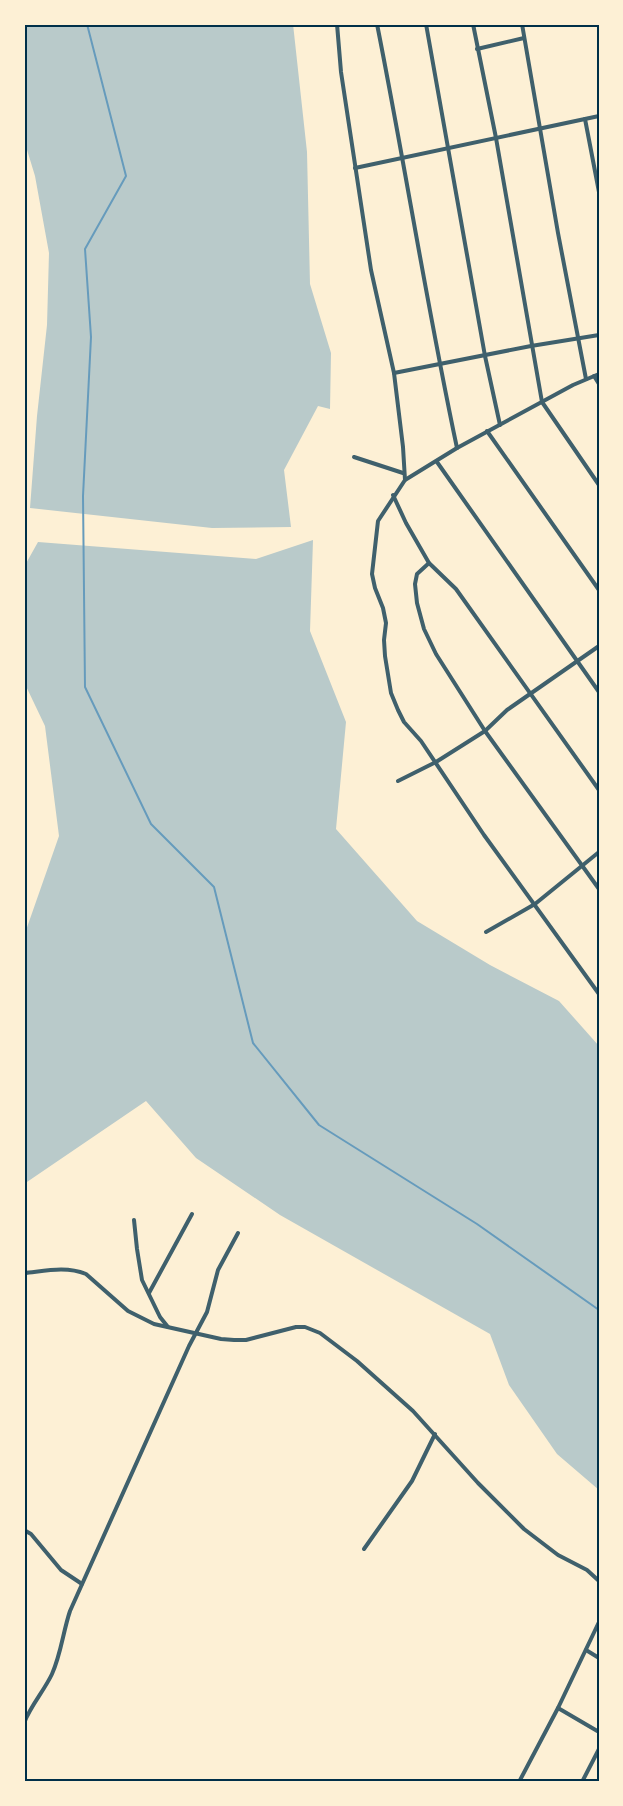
<svg xmlns="http://www.w3.org/2000/svg" width="623" height="1806" viewBox="0 0 623 1806" font-family="Karla,sans-serif">
<style>
.green{fill:#b9caca}
.lines{fill:none;stroke-linecap:round;stroke-linejoin:round}
.stream{stroke:#669bbc;stroke-width:2}
.minor{stroke:#3f606c;stroke-width:4}
.neatline{fill:none;stroke:#003049;stroke-width:2}
</style>
<rect width="100%" height="100%" fill="#fdf0d5"/>
<g class="green">
<path d="M 24,24 L 293,24 L 307,152 L 310,284 L 331,353 L 330,409 L 318,406 L 284,470 L 291,527 L 212,528 L 30,508 L 37,416 L 47,325 L 49,253 L 35,176 L 24,140 Z"/>
<path d="M 313,540 L 310,631 L 346,722 L 336,829 L 417,921 L 490,965 L 559,1001 L 599,1046 L 599,1490 L 557,1454 L 509,1385 L 490,1334 L 280,1215 L 196,1158 L 146,1101 L 24,1184 L 24,936 L 59,836 L 45,726 L 24,682 L 24,567 L 38,542 L 256,559 Z"/>
</g>
<g class="lines">
<path class="stream" d="M 87,24 L 126,176 L 85,249 L 91,337 L 83,496 L 85,687 L 151,824 L 214,887 L 253,1043 L 319,1125 L 477,1224 L 599,1310"/>
<g class="minor">
<path d="M 337,24 L 341,72 L 371,270 L 394,373 L 403,447 L 405,480"/>
<path d="M 377,24 C 405,165 427,307 457,448"/>
<path d="M 426,24 L 485,356 L 500,425"/>
<path d="M 473,24 L 496,138 L 542,402 L 599,485"/>
<path d="M 522,24 L 558,233 L 586,379"/>
<path d="M 477,49 L 524,38"/>
<path d="M 585,119 L 599,192"/>
<path d="M 355,168 L 599,116"/>
<path d="M 394,373 L 531,346 L 599,335"/>
<path d="M 599,374 L 573,385 L 457,448 L 405,480 L 378,521 L 372,574 L 375,588 L 383,608 L 386,623 L 384,640 L 385,656 L 391,693 L 398,710 L 404,722 L 421,741 L 484,835 L 599,994"/>
<path d="M 594,376 L 599,384"/>
<path d="M 487,431 L 599,590"/>
<path d="M 354,457 L 403,473"/>
<path d="M 437,462 L 599,692"/>
<path d="M 393,495 L 406,523 L 429,563 L 456,589 L 599,790"/>
<path d="M 429,563 L 417,574 L 415,584 L 417,603 L 424,629 L 436,654 L 485,731 L 599,889"/>
<path d="M 398,781 L 436,762 L 485,731 L 507,710 L 599,646"/>
<path d="M 486,932 L 535,904 L 599,852"/>
<path d="M 134,1220 L 137,1249 L 142,1280 L 160,1317 L 168,1327"/>
<path d="M 24,1273 C 45,1271 66,1266 86,1274 L 128,1311 L 154,1324 L 221,1339 L 234,1340 L 246,1340 L 296,1327 L 305,1327 L 320,1333 L 357,1361 L 413,1411 L 478,1483 L 524,1529 L 558,1555 L 587,1570 L 599,1581"/>
<path d="M 149,1293 L 192,1214"/>
<path d="M 24,1530 L 31,1534 L 61,1570 L 82,1584"/>
<path d="M 364,1549 L 412,1481 L 435,1434"/>
<path d="M 586,1650 L 599,1658"/>
<path d="M 558,1708 L 599,1732"/>
<path d="M 24,1723 C 31,1705 44,1691 52,1674 C 61,1654 63,1632 70,1611 L 189,1346 L 207,1312 L 218,1270 L 238,1233"/>
<path d="M 519,1782 L 558,1708 L 599,1622"/>
<path d="M 582,1782 L 599,1749"/>
</g>
</g>
<rect width="623" height="1806" fill="none" stroke="#fdf0d5" stroke-width="51"/>
<rect x="26" y="26" width="572" height="1754" class="neatline"/>
</svg>
